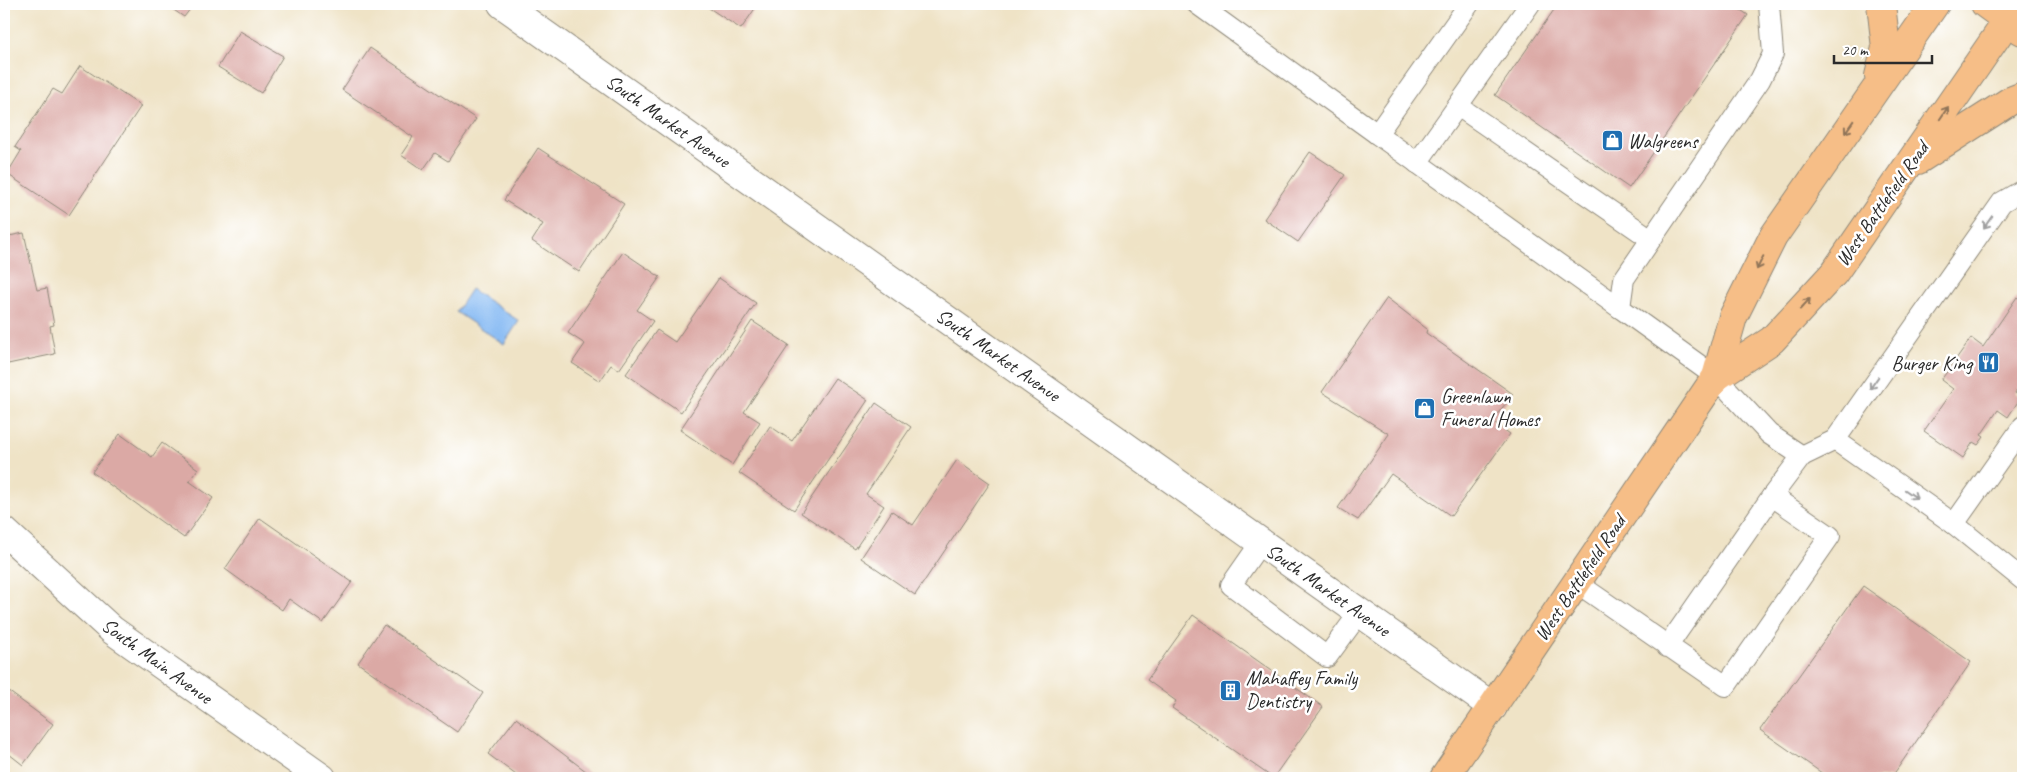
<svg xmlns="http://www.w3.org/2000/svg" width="2027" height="782" viewBox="0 0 2027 782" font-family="Caveat,sans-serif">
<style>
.water{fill:#85b9f3;stroke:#58728f}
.building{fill:#dba9a5}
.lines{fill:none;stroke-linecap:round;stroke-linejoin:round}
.lane-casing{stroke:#8d8778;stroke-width:22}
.street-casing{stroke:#8d8778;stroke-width:30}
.primary-casing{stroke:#8d8778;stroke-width:30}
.lane{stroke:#fff;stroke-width:20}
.street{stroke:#fff;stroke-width:28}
.primary{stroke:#f6be87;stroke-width:28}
.oneway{stroke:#907459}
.oneway2{stroke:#a0a0a0}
.labels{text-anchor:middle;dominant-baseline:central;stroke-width:5;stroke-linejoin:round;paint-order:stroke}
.street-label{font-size:20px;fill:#2b2b2b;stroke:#fff}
.poi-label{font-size:20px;fill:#2b2b2b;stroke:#fff;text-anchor:start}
</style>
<rect width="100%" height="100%" fill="#fff"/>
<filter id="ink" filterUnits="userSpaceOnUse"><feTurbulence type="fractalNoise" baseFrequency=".02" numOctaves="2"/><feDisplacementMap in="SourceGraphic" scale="10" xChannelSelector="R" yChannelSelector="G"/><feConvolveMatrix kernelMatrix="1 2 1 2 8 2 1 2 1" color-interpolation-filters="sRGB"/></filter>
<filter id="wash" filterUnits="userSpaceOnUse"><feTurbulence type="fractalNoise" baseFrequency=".0096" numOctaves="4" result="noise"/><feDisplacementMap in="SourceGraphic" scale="20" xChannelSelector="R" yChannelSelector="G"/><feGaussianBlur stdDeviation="1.12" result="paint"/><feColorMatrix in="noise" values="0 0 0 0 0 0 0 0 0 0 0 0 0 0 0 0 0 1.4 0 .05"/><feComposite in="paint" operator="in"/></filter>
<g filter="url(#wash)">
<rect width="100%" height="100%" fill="#efe3c6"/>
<path class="water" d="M 471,289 L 519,321 L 504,344 L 456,312 Z"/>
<g id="blocks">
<g class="building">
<path d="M 165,4 L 194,4 L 184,17 Z"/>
<path d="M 707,4 L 758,4 L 741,29 L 706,6 Z"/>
<path d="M 1558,4 L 1732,4 L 1748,15 L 1629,188 L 1495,95 Z"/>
<path d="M 240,31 L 283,56 L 261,93 L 218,67 Z"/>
<path d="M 370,48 L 476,119 L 448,161 L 435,153 L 423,170 L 401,155 L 413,137 L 342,90 Z"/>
<path d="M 80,66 L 141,106 L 69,215 L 7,174 L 21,151 L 15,147 L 53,89 L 62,94 Z"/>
<path d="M 538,148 L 624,204 L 579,272 L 532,241 L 543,224 L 504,200 Z"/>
<path d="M 1310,152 L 1345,175 L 1298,242 L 1264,219 Z"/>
<path d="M 24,233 L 37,290 L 47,288 L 54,325 L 50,326 L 55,354 L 8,364 L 4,344 L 4,237 Z"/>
<path d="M 623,252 L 660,277 L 637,310 L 653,321 L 619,370 L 611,365 L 600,381 L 572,363 L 585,344 L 568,333 Z"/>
<path d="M 719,278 L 756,303 L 681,412 L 626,374 L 657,330 L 675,342 Z"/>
<path d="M 2017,297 L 2023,301 L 2023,382 L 2015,393 L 2021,397 L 2008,417 L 1998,410 L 1981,435 L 1984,437 L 1978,445 L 1973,442 L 1963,458 L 1924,431 L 1953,389 L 1941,380 L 1971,338 L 1983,347 Z"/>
<path d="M 1387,298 L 1427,329 L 1426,333 L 1513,394 L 1492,421 L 1510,434 L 1451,516 L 1391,474 L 1358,520 L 1338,508 L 1389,434 L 1322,392 Z"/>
<path d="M 752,321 L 789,345 L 744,412 L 760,422 L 732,465 L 680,430 Z"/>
<path d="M 835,378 L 868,400 L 794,510 L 739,473 L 770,426 L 792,441 Z"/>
<path d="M 876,403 L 911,427 L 866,494 L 884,506 L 855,549 L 801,513 Z"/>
<path d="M 120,434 L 152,457 L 162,443 L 198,469 L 189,481 L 213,498 L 184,538 L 92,472 Z"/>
<path d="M 957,460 L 990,483 L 915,595 L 861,558 L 892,511 L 913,525 Z"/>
<path d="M 260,518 L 352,582 L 323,623 L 289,599 L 282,610 L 225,569 Z"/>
<path d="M 1863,586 L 1971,662 L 1891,778 L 1829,778 L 1760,730 Z"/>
<path d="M 1193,615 L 1323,707 L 1273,778 L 1172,708 L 1176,701 L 1147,680 Z"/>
<path d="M 384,625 L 483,693 L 457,732 L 358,663 Z"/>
<path d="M 4,688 L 53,724 L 23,765 L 4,750 Z"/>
<path d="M 516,718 L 595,778 L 520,778 L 488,754 Z"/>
</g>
</g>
</g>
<g filter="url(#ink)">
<use href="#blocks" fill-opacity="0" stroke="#8d8778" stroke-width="1"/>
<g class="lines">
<defs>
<g id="lane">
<path d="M 1197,4 L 1377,134"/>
<path d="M 1469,4 L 1377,134 L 1620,308"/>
<path d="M 1769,4 L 1773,54 L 1760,80 L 1624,279 L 1620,308 L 1716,377 L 1769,434 L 1802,456 L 1772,496"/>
<path d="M 1458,106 L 1651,239"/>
<path d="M 1417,163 L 1530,4"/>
<path d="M 2023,190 L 2002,202 L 1835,440 L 1954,524 L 2023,426"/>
<path d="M 1802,456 L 1835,440"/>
<path d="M 1954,524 L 2023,580"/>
<path d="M 1261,542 L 1231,585 L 1327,657 L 1360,612"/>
<path d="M 1577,583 L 1726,686 L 1830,536 L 1772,496 L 1667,647"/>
</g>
<g id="street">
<path d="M 502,4 L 1493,707"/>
<path d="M 4,531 L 112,630 L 322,778"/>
</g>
<g id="primary">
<path d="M 1985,4 L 2022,31"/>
<path d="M 1879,76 L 1886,48 L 1881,4"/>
<path d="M 1918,160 L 2010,101 L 2023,96"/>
<path d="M 1716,377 L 1772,340 L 1834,273 L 2019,4"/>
<path d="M 1444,778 L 1716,377 L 1733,317 L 1773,237 L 1935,4"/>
</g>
</defs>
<use href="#lane" class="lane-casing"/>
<use href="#street" class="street-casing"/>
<use href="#primary" class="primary-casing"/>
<use href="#lane" class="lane"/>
<use href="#street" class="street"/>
<use href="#primary" class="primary"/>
</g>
<defs><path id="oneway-shaft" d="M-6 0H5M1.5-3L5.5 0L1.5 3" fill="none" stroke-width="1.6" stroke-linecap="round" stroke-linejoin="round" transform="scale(1.25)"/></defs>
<g class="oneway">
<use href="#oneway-shaft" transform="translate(1944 113) rotate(-56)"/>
<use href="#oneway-shaft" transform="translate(1849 127) rotate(125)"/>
<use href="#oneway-shaft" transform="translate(1760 263) rotate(116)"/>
<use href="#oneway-shaft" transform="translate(1805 304) rotate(-47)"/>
</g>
<g class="oneway2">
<use href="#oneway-shaft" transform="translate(1988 222) rotate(125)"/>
<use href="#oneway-shaft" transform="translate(1874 383) rotate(125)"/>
<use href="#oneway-shaft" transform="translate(1911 494) rotate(35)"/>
</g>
</g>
<defs>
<symbol id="shop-square" viewBox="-11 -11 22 22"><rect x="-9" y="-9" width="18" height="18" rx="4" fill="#1f6fb2" stroke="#fff"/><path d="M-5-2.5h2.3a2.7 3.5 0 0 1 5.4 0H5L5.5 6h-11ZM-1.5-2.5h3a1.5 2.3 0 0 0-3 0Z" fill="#fff"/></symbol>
<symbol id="restaurant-square" viewBox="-11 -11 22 22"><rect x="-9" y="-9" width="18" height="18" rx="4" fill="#1f6fb2" stroke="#fff"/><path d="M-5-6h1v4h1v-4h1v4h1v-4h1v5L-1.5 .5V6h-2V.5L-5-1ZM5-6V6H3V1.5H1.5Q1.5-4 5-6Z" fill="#fff"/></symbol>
<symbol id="building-square" viewBox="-11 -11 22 22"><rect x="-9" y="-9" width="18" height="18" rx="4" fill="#1f6fb2" stroke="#fff"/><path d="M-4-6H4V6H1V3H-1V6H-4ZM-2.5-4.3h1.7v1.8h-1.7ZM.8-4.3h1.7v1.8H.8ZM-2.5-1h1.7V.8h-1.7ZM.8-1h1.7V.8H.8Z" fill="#fff"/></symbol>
</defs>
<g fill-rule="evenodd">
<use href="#shop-square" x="1600" y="128" width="25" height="25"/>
<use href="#restaurant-square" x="1976" y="350" width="25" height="25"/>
<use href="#shop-square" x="1412" y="396" width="25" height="25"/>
<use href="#building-square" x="1218" y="678" width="25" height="25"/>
</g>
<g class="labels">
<g class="street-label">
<text transform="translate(668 121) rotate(35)">South Market Avenue</text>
<text transform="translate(1882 204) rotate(-55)">West Battlefield Road</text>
<text transform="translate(998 355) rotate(35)">South Market Avenue</text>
<text transform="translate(1580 578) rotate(-56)">West Battlefield Road</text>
<text transform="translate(1328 590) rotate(35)">South Market Avenue</text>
<text transform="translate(157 661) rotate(36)">South Main Avenue</text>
</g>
<g class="poi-label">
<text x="1628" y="141">Walgreens</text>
<text x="1972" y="363" text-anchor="end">Burger King</text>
<text x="1441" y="396">Greenlawn<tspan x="1441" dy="23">Funeral Homes</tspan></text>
<text x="1246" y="678">Mahaffey Family<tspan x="1246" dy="23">Dentistry</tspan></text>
</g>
</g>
<rect width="2027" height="782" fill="none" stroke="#fff" stroke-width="20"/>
<path d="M1834 55v8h98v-8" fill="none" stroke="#2b2b2b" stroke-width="2.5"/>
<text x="1842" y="55" font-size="15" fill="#2b2b2b" stroke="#ffffff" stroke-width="4" paint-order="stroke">20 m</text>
</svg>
